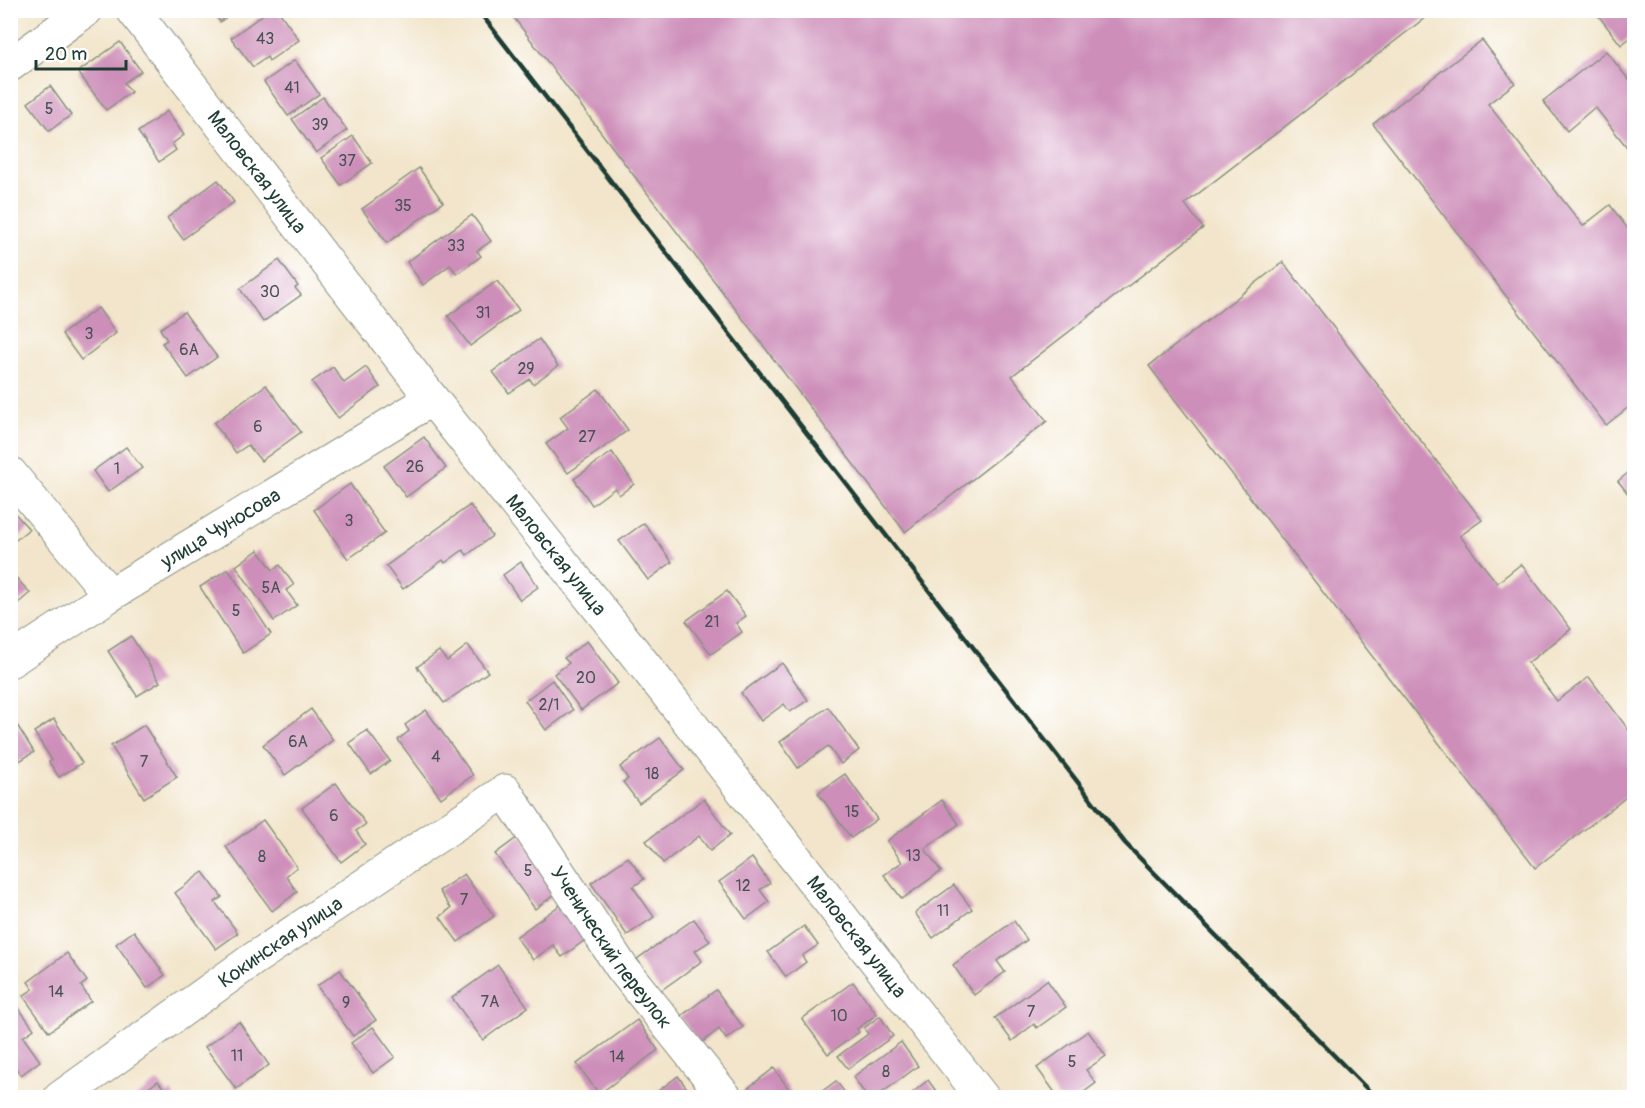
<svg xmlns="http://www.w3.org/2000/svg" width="1645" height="1108" viewBox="0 0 1645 1108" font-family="Pangolin,sans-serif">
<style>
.building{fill:#cd8eb9}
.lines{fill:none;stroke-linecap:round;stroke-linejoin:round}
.street-casing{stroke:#889180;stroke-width:35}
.street{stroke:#fff;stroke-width:33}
.rail{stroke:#1f3d34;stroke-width:4.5}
.labels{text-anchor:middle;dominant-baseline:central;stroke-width:4.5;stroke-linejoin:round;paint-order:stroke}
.number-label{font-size:16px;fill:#4a5155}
.street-label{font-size:20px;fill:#1f3d34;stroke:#fff}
</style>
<rect width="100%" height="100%" fill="#fff"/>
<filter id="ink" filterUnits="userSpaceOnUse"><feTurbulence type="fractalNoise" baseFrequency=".0167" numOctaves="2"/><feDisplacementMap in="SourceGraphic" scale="12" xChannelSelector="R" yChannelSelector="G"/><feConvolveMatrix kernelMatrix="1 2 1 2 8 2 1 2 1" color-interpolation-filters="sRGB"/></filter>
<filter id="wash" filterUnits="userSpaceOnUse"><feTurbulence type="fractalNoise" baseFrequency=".008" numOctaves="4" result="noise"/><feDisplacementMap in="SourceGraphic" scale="24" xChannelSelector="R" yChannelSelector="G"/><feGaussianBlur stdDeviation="1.35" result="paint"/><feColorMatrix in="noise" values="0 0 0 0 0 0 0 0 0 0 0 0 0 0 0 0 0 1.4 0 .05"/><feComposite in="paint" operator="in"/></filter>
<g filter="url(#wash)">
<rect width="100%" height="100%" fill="#f2e5cb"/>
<g id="blocks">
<g class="building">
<path d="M 212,10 L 236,10 L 220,22 Z"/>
<path d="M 269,10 L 278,10 L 299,40 L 269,61 L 267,57 L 253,67 L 231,38 Z"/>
<path d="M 508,10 L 1435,10 L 1185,204 L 1203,228 L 1012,376 L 1047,421 L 905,532 Z"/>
<path d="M 1594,10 L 1634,10 L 1634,35 L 1621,45 Z"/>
<path d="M 1482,40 L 1515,83 L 1488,104 L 1583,226 L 1610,205 L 1634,237 L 1634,403 L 1606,425 L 1373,124 Z"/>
<path d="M 120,42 L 141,71 L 124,83 L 131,92 L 106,110 L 78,72 Z"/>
<path d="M 1606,51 L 1629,80 L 1634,75 L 1634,156 L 1595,107 L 1567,131 L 1543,101 Z"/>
<path d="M 295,60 L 319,94 L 288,116 L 264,82 Z"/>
<path d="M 50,86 L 71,115 L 49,131 L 28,103 Z"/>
<path d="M 323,97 L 347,130 L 316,153 L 292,119 Z"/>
<path d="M 167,111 L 184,135 L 172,144 L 176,150 L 159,162 L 138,132 Z"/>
<path d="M 353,136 L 372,163 L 341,185 L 321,158 Z"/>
<path d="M 419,168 L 443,202 L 387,243 L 362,209 Z"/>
<path d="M 218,180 L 234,202 L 183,239 L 167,218 Z"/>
<path d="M 472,215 L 491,241 L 477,251 L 481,256 L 457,274 L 450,265 L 423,285 L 407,262 Z"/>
<path d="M 279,260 L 298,286 L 295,288 L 301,295 L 263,322 L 240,289 Z"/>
<path d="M 1283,262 L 1482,520 L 1460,536 L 1497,583 L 1521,564 L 1571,629 L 1528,663 L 1557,701 L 1589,677 L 1634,737 L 1634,791 L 1535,868 L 1149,366 Z"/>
<path d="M 497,281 L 519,310 L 470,346 L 448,316 Z"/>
<path d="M 98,308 L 116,333 L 81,360 L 62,334 Z"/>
<path d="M 184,312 L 217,357 L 188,378 L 162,343 L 167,340 L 160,329 Z"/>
<path d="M 539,339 L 558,366 L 533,384 L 530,379 L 509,393 L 493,372 Z"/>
<path d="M 333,367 L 344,383 L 366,367 L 380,387 L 338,418 L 312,382 Z"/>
<path d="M 266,385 L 301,432 L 261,461 L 248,445 L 236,453 L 214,423 Z"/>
<path d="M 598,389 L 628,430 L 568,473 L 546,444 L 568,428 L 560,417 Z"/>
<path d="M 424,437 L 446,468 L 406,497 L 384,466 Z"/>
<path d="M 126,447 L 142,468 L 108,492 L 93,471 Z"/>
<path d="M 612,452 L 634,484 L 619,495 L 615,488 L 592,505 L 574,479 Z"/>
<path d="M 1634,468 L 1634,501 L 1618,481 Z"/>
<path d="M 350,484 L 385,533 L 348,559 L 314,510 Z"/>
<path d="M 470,505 L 492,536 L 467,555 L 463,550 L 445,563 L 443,560 L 403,589 L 386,566 Z"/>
<path d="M 10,508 L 29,529 L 10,545 Z"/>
<path d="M 644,523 L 672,562 L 648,580 L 619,541 Z"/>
<path d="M 258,550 L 273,570 L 280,565 L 294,585 L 286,590 L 297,605 L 274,621 L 236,566 Z"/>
<path d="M 521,562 L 538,587 L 520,600 L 503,575 Z"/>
<path d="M 228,569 L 271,634 L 243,653 L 200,587 Z"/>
<path d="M 10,571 L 30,593 L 10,610 Z"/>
<path d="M 727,591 L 746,616 L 736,623 L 742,632 L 711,654 L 686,621 Z"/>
<path d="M 131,636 L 160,682 L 137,696 L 108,651 Z"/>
<path d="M 587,641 L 618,683 L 581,710 L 554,674 L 569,663 L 564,658 Z"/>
<path d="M 468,645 L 488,672 L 444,703 L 417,667 L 439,651 L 447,661 Z"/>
<path d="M 782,663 L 808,700 L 790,712 L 784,704 L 761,721 L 741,693 Z"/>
<path d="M 552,680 L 573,710 L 546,730 L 525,701 Z"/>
<path d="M 828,707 L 859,750 L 841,764 L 828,746 L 798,768 L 780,742 Z"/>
<path d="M 311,709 L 333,740 L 285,775 L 263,745 Z"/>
<path d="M 426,710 L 473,775 L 441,798 L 398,740 L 409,731 L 405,725 Z"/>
<path d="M 12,717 L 34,752 L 10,767 L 10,718 Z"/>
<path d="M 54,719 L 82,763 L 59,777 L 49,762 L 52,760 L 34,732 Z"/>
<path d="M 144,725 L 177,777 L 144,798 L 111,746 Z"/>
<path d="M 367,730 L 390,761 L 371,774 L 349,743 Z"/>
<path d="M 660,738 L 684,770 L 639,803 L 623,782 L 628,779 L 620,767 Z"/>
<path d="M 845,774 L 877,819 L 851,838 L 818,793 Z"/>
<path d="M 336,783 L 366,824 L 356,831 L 365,844 L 341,862 L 302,808 Z"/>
<path d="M 704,799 L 730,835 L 710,851 L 699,836 L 663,863 L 646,841 Z"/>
<path d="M 942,800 L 959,824 L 925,849 L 941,871 L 902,899 L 884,875 L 902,862 L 887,841 Z"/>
<path d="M 263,820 L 297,867 L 286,876 L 297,892 L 272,911 L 226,847 Z"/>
<path d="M 522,834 L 562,889 L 535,909 L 495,854 Z"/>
<path d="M 628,857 L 644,879 L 633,887 L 654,917 L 627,935 L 591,883 Z"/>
<path d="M 752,858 L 770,883 L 760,890 L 769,902 L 746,919 L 719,882 Z"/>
<path d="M 203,872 L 222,897 L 215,902 L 238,933 L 216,949 L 175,893 Z"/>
<path d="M 464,874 L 494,916 L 458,942 L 440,917 L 451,908 L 439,891 Z"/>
<path d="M 954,885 L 972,909 L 933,938 L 915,913 Z"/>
<path d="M 560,905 L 585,940 L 562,957 L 553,945 L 533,960 L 516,937 Z"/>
<path d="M 694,919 L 710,941 L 695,951 L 702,961 L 660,991 L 637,959 Z"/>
<path d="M 1014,921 L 1027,940 L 997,961 L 1005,972 L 974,995 L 953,965 Z"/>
<path d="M 804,926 L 818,945 L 802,956 L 806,962 L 786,977 L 768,952 Z"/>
<path d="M 134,931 L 165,975 L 147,988 L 116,944 Z"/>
<path d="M 67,953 L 87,981 L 81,986 L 91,1001 L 49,1032 L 23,996 L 33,989 L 28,982 Z"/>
<path d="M 498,965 L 528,1007 L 483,1040 L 452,998 Z"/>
<path d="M 340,970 L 376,1020 L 353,1036 L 317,986 Z"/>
<path d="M 1047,980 L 1066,1007 L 1037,1028 L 1034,1024 L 1012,1041 L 995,1018 Z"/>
<path d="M 853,982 L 877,1014 L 857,1029 L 859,1032 L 828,1054 L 802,1019 Z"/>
<path d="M 716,990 L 743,1027 L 726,1039 L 719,1029 L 700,1044 L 680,1017 Z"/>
<path d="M 10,996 L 34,1029 L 23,1037 L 40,1061 L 21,1075 L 10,1060 Z"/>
<path d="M 880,1016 L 893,1036 L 848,1069 L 838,1056 L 868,1034 L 864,1028 Z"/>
<path d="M 637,1020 L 658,1050 L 599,1094 L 577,1064 Z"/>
<path d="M 239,1022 L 269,1065 L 236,1089 L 205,1047 Z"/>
<path d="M 373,1027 L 395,1057 L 373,1073 L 351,1043 Z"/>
<path d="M 1088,1031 L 1106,1056 L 1086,1070 L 1096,1083 L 1076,1098 L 1059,1098 L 1037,1068 Z"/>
<path d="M 901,1042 L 918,1066 L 875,1098 L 868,1098 L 853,1077 Z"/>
<path d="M 774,1068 L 795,1098 L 748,1098 L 743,1092 Z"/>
<path d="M 678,1076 L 694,1098 L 649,1098 Z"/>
<path d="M 928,1080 L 941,1098 L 906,1098 Z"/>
<path d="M 158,1081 L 168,1094 L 171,1092 L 175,1098 L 135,1098 Z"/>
<path d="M 836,1081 L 849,1098 L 813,1098 Z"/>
</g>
</g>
</g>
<g filter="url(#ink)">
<use href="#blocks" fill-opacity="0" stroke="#889180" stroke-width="1.5"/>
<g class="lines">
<defs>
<g id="street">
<path id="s1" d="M 133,10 L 432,399 L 661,686 L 983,1098"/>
<path d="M 10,65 L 86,10"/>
<path d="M 10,473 L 110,595"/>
<path id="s2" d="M 10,661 L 110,595 L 432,399"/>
<path id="s3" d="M 60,1098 L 252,960 L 505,791 L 622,968 L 726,1098"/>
</g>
</defs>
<use href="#street" class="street-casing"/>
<use href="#street" class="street"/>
<path class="rail" d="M 478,10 L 1125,843 L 1376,1098"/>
</g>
</g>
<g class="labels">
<g class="number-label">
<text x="265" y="39">43</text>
<text x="292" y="88">41</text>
<text x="49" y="109">5</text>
<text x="320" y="125">39</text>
<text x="347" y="161">37</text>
<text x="403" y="206">35</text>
<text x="456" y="246">33</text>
<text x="270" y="292">30</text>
<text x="483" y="313">31</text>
<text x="89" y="334">3</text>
<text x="189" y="350">6А</text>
<text x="526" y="369">29</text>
<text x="258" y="427">6</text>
<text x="587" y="437">27</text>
<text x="415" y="467">26</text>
<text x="117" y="469">1</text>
<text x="349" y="521">3</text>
<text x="271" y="588">5А</text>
<text x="236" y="611">5</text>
<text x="712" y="622">21</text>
<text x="586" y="678">20</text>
<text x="549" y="705">2/1</text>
<text x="298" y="742">6А</text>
<text x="436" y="757">4</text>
<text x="144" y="762">7</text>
<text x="652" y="774">18</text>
<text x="852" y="812">15</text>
<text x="334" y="816">6</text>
<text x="913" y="856">13</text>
<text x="262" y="857">8</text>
<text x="528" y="871">5</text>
<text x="743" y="886">12</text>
<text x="464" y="900">7</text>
<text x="943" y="911">11</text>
<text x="56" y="992">14</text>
<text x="490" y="1002">7А</text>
<text x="346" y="1003">9</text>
<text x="1031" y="1012">7</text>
<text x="839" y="1016">10</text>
<text x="237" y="1056">11</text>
<text x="617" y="1057">14</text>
<text x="1072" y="1062">5</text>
<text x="886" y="1072">8</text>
</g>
<g class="street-label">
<text stroke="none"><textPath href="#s1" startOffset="204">Маловская улица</textPath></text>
<text stroke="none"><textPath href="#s2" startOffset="249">улица Чуносова</textPath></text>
<text stroke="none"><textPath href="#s1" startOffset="690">Маловская улица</textPath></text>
<text stroke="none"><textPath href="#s1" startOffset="1176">Маловская улица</textPath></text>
<text stroke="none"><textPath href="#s3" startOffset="270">Кокинская улица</textPath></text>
<text stroke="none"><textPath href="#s3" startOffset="730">Ученический переулок</textPath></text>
</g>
</g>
<rect width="1645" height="1108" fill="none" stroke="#fff" stroke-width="36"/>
<path d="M36 60v9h90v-9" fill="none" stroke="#1f3d34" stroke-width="3"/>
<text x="45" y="60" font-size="18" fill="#1f3d34" stroke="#ffffff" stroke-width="4.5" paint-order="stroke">20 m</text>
</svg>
